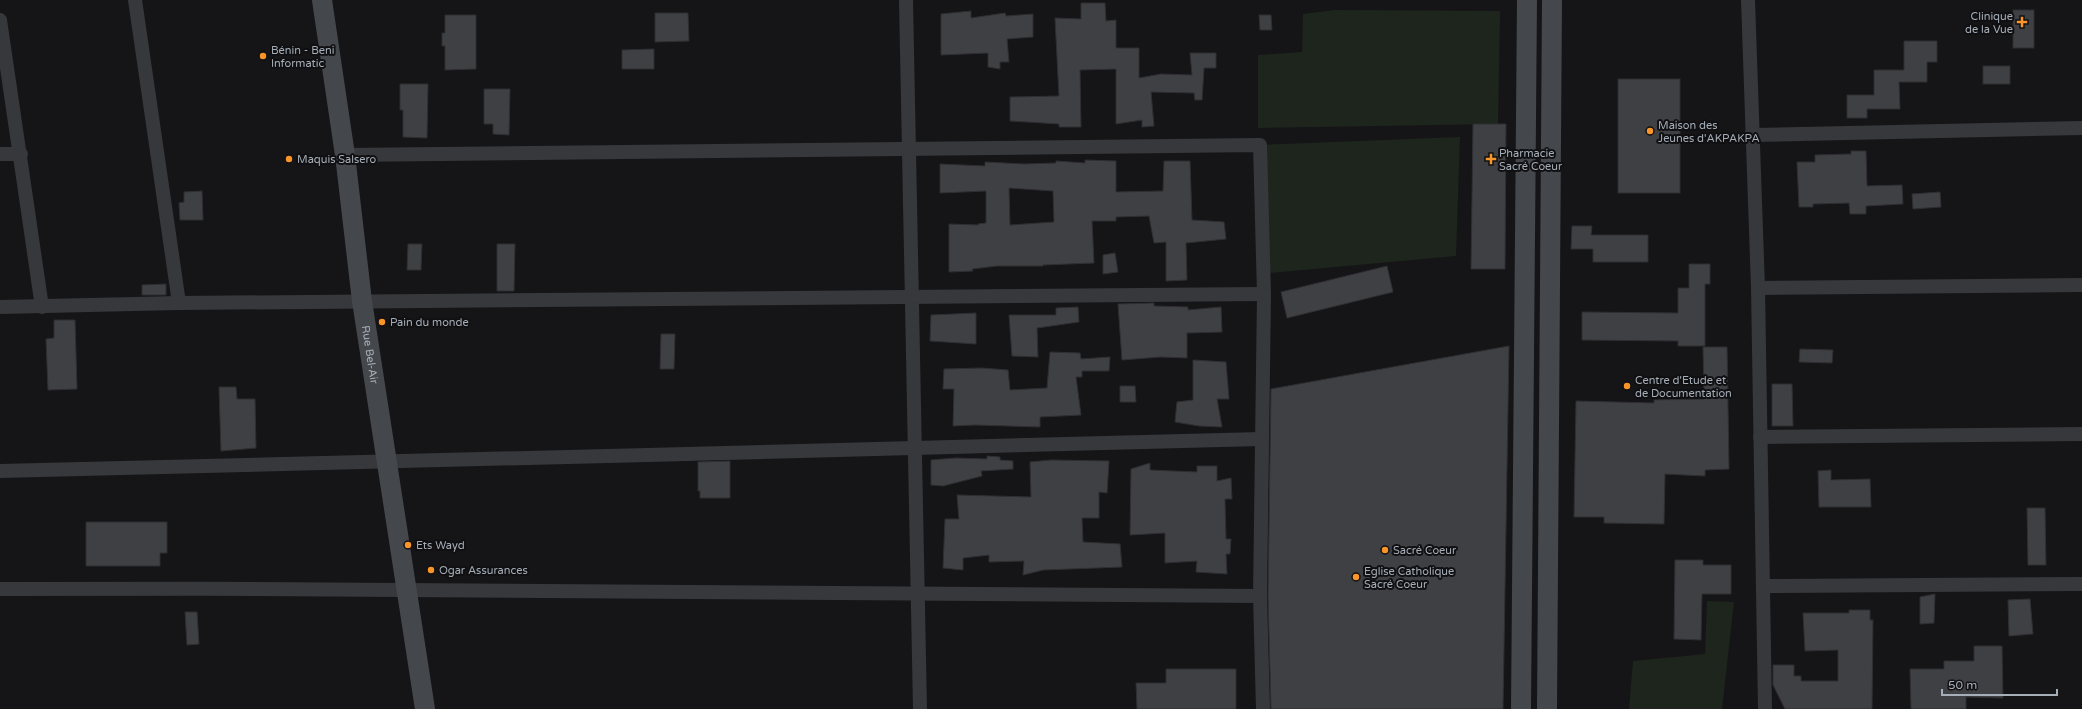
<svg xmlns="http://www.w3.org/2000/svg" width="2082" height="709" viewBox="0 0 2082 709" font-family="'Varela Round',sans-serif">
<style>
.green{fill:#1d251d}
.building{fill:#3f4044;stroke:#2f2f33;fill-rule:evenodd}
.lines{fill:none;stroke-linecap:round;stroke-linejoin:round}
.minor{stroke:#36383c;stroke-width:14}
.secondary{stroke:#44474c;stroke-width:20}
.poi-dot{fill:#fa952a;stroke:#101012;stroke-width:1.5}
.labels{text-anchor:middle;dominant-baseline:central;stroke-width:4;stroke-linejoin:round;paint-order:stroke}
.poi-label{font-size:11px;fill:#a6aeb8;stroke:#101012;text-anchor:start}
.street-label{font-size:11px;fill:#a6aeb8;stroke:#101012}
</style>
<rect width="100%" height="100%" fill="#151517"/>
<g class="green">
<path d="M 1335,10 L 1500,11 L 1498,124 L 1258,128 L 1258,55 L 1302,52 L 1303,14 Z"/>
<path d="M 1460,137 L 1456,256 L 1269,273 L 1260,145 Z"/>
<path d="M 1707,601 L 1734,602 L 1722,709 L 1629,709 L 1633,661 L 1705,654 Z"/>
</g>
<g class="building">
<path d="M 1081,3 L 1105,3 L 1106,21 L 1116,20 L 1116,48 L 1139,48 L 1139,78 L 1161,74 L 1192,75 L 1190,53 L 1216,53 L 1216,68 L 1204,68 L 1202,100 L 1195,100 L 1194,93 L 1151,92 L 1154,126 L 1142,127 L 1142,120 L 1116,124 L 1116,69 L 1080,70 L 1081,127 L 1059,127 L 1059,124 L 1010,121 L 1010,97 L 1059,96 L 1055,18 L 1081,19 Z"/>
<rect x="2013" y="10" width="21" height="38"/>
<path d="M 971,11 L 971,18 L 1005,13 L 1006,16 L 1033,14 L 1033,37 L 1007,39 L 1009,62 L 1000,62 L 1000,69 L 988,67 L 988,53 L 941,55 L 941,14 Z"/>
<path d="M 655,13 L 688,13 L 689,41 L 655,42 Z"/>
<path d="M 445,15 L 476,15 L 476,69 L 445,70 L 445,46 L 442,46 L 442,33 L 445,33 Z"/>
<path d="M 1259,15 L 1271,15 L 1272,30 L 1260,30 Z"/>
<path d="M 1904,41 L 1937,41 L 1937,62 L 1927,62 L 1927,82 L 1899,82 L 1900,109 L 1867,109 L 1867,118 L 1847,118 L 1847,95 L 1874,95 L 1874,70 L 1904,70 Z"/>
<path d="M 654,49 L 654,69 L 622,69 L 622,50 Z"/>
<rect x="1983" y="66" width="27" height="18"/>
<rect x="1618" y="79" width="62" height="114"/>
<path d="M 400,84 L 428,84 L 427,138 L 403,137 L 403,110 L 400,110 Z"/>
<path d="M 484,89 L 510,89 L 509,135 L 493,134 L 493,124 L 484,124 Z"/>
<path d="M 1473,124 L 1506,124 L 1505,269 L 1471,269 Z"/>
<path d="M 1851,151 L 1866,151 L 1867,186 L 1902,185 L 1903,204 L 1866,206 L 1866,214 L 1850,214 L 1849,203 L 1813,204 L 1813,207 L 1799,207 L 1797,162 L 1815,162 L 1815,155 L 1851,154 Z"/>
<path d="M 1085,160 L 1116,161 L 1116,192 L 1163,191 L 1164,161 L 1190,161 L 1192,220 L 1224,222 L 1226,239 L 1186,243 L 1187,280 L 1166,281 L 1166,242 L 1154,243 L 1149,216 L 1116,217 L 1116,221 L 1092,221 L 1094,263 L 1043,265 L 1043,266 L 997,266 L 972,269 L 973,271 L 949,272 L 949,224 L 978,225 L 978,224 L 986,223 L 986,191 L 940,193 L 940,164 L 985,166 L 985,162 L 1024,164 L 1056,163 L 1056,161 L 1085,163 ZM 1009,188 L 1053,191 L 1054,222 L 1010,225 Z"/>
<path d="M 202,191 L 203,220 L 180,220 L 179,203 L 184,202 L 184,192 Z"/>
<path d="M 1940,192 L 1941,207 L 1913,209 L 1912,194 Z"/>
<path d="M 1572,226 L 1592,226 L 1591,235 L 1648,235 L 1648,262 L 1593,262 L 1593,249 L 1571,249 Z"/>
<path d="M 408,244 L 422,244 L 421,270 L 407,270 Z"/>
<path d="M 497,244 L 515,244 L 514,291 L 497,291 Z"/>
<path d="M 1115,253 L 1118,272 L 1103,274 L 1103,255 Z"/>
<path d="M 1689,264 L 1710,264 L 1710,284 L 1705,284 L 1705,346 L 1678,346 L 1678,341 L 1582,340 L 1582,312 L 1678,313 L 1678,288 L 1689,288 Z"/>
<path d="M 1387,266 L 1393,292 L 1287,318 L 1281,292 Z"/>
<path d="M 166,284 L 166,295 L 142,295 L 142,285 Z"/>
<path d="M 1154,303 L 1154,306 L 1188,307 L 1188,310 L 1221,307 L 1222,332 L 1187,333 L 1187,358 L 1160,357 L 1122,360 L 1118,304 Z"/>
<path d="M 1078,307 L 1079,322 L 1037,328 L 1038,357 L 1012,356 L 1009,315 L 1056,315 L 1056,308 Z"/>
<path d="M 976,313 L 976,344 L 930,341 L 931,315 Z"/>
<path d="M 54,320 L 75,320 L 77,389 L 48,390 L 46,339 L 54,338 Z"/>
<path d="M 661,334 L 675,334 L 674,369 L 660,369 Z"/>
<path d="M 1509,346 L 1503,709 L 1271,709 L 1268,596 L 1271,389 Z"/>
<path d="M 1703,347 L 1727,347 L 1729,469 L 1705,470 L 1705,476 L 1665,474 L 1664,524 L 1604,523 L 1604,517 L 1574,517 L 1576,401 L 1654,403 L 1654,400 L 1704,399 Z"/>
<path d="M 1800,349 L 1833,350 L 1832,363 L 1799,362 Z"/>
<path d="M 1050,352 L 1080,353 L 1081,359 L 1110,357 L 1109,371 L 1082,371 L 1082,377 L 1076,377 L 1081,415 L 1040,417 L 1040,427 L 975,425 L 953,426 L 954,389 L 943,389 L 944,369 L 981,368 L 1008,370 L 1010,390 L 1047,388 Z"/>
<path d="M 1193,360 L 1226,362 L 1229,399 L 1217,399 L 1222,427 L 1199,426 L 1175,422 L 1177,402 L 1193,400 Z"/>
<path d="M 1772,384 L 1792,384 L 1793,426 L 1772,426 Z"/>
<path d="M 1120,386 L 1135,386 L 1136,402 L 1120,402 Z"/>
<path d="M 219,387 L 236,387 L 237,399 L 255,399 L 256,448 L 221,451 Z"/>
<path d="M 987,456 L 1000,457 L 1000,460 L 1013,461 L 1013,469 L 981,471 L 982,476 L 943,486 L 931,485 L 931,460 L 956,458 L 987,459 Z"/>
<path d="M 1051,460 L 1109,461 L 1107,493 L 1099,492 L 1099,518 L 1082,518 L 1083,542 L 1120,544 L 1122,567 L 1043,570 L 1023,575 L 1024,561 L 989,562 L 989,555 L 963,558 L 963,570 L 943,568 L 945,519 L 959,519 L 957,495 L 1031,497 L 1030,462 Z"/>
<path d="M 730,461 L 730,498 L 700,498 L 700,491 L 698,491 L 698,462 Z"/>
<path d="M 1150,463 L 1150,470 L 1197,472 L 1197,466 L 1217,466 L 1217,481 L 1231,478 L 1232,499 L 1225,499 L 1226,539 L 1231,539 L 1230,554 L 1226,554 L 1227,574 L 1196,572 L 1197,561 L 1165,563 L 1165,533 L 1130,535 L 1131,469 Z"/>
<path d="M 1831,470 L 1831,480 L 1870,479 L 1871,507 L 1819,507 L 1818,471 Z"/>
<path d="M 2027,508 L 2045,508 L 2046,565 L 2028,565 Z"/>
<path d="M 86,522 L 167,522 L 167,553 L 160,553 L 160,566 L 86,566 Z"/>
<path d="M 1675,560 L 1703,560 L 1703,565 L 1731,565 L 1731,594 L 1702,594 L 1701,640 L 1674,639 Z"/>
<path d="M 1935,594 L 1934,623 L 1920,624 L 1920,597 Z"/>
<path d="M 2030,599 L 2033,634 L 2009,636 L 2008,600 Z"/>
<path d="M 1849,610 L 1870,610 L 1870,620 L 1873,620 L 1872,709 L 1785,709 L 1773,685 L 1773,665 L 1794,665 L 1794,676 L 1801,676 L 1801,681 L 1838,681 L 1838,650 L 1805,651 L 1803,613 L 1849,613 Z"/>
<path d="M 185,612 L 197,612 L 199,644 L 187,645 Z"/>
<path d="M 1974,646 L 2002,646 L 2003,698 L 1966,697 L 1966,709 L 1911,709 L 1910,669 L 1944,669 L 1944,661 L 1974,661 Z"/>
<path d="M 1166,669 L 1236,669 L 1236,709 L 1137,709 L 1136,683 L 1166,683 Z"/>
</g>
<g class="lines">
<g class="minor">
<path d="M 135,0 L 179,303"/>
<path d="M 906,0 L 920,709"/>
<path d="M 1748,0 L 1758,288 L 1765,709"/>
<path d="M 0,20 L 42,307"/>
<path d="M 1751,135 L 2082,128"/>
<path d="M 0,154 L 21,154"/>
<path d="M 345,155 L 1260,145 L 1264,294 L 1260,596 L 1263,709"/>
<path d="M 1758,288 L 2082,285"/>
<path d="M 0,307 L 179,303 L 1264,294"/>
<path d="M 1760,437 L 2082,434"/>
<path d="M 0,471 C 420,463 841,448 1261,439"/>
<path d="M 1763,586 L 2082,584"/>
<path d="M 0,589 C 420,588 840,590 1260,596"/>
</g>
<g class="secondary">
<path id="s1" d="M 322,0 L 345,155 L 362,301 L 425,709"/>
<path d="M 1521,709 L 1527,0"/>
<path d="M 1547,709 L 1552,0"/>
</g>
</g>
<g class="poi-dot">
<path d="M2020 16h4v4h4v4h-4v4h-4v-4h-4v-4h4z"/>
<circle cx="263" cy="56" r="4"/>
<circle cx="1650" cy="131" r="4"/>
<circle cx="289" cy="159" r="4"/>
<path d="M1489 153h4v4h4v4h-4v4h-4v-4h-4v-4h4z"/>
<circle cx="382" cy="322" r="4"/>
<circle cx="1627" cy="386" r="4"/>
<circle cx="408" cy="545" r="4"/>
<circle cx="1385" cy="550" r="4"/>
<circle cx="431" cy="570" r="4"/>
<circle cx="1356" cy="577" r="4"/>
</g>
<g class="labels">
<g class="poi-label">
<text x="2013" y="16" text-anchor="end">Clinique<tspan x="2013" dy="13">de la Vue</tspan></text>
<text x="271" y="50">Bénin - Beni<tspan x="271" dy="13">Informatic</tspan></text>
<text x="1658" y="125">Maison des<tspan x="1658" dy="13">Jeunes d'AKPAKPA</tspan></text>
<text x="1499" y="153">Pharmacie<tspan x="1499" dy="13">Sacré Coeur</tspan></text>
<text x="297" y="159">Maquis Salsero</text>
<text x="390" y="322">Pain du monde</text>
<text x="1635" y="380">Centre d'Etude et<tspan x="1635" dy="13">de Documentation</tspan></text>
<text x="416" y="545">Ets Wayd</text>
<text x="1393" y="550">Sacré Coeur</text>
<text x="439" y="570">Ogar Assurances</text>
<text x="1364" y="571">Eglise Catholique<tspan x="1364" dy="13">Sacré Coeur</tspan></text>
</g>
<g class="street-label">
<text stroke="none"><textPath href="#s1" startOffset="358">Rue Bel-Air</textPath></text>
</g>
</g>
<path d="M1942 689v6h115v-6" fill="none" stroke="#a6aeb8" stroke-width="2"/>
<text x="1948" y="689" font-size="12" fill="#a6aeb8" stroke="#101012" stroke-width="3" paint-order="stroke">50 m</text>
</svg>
